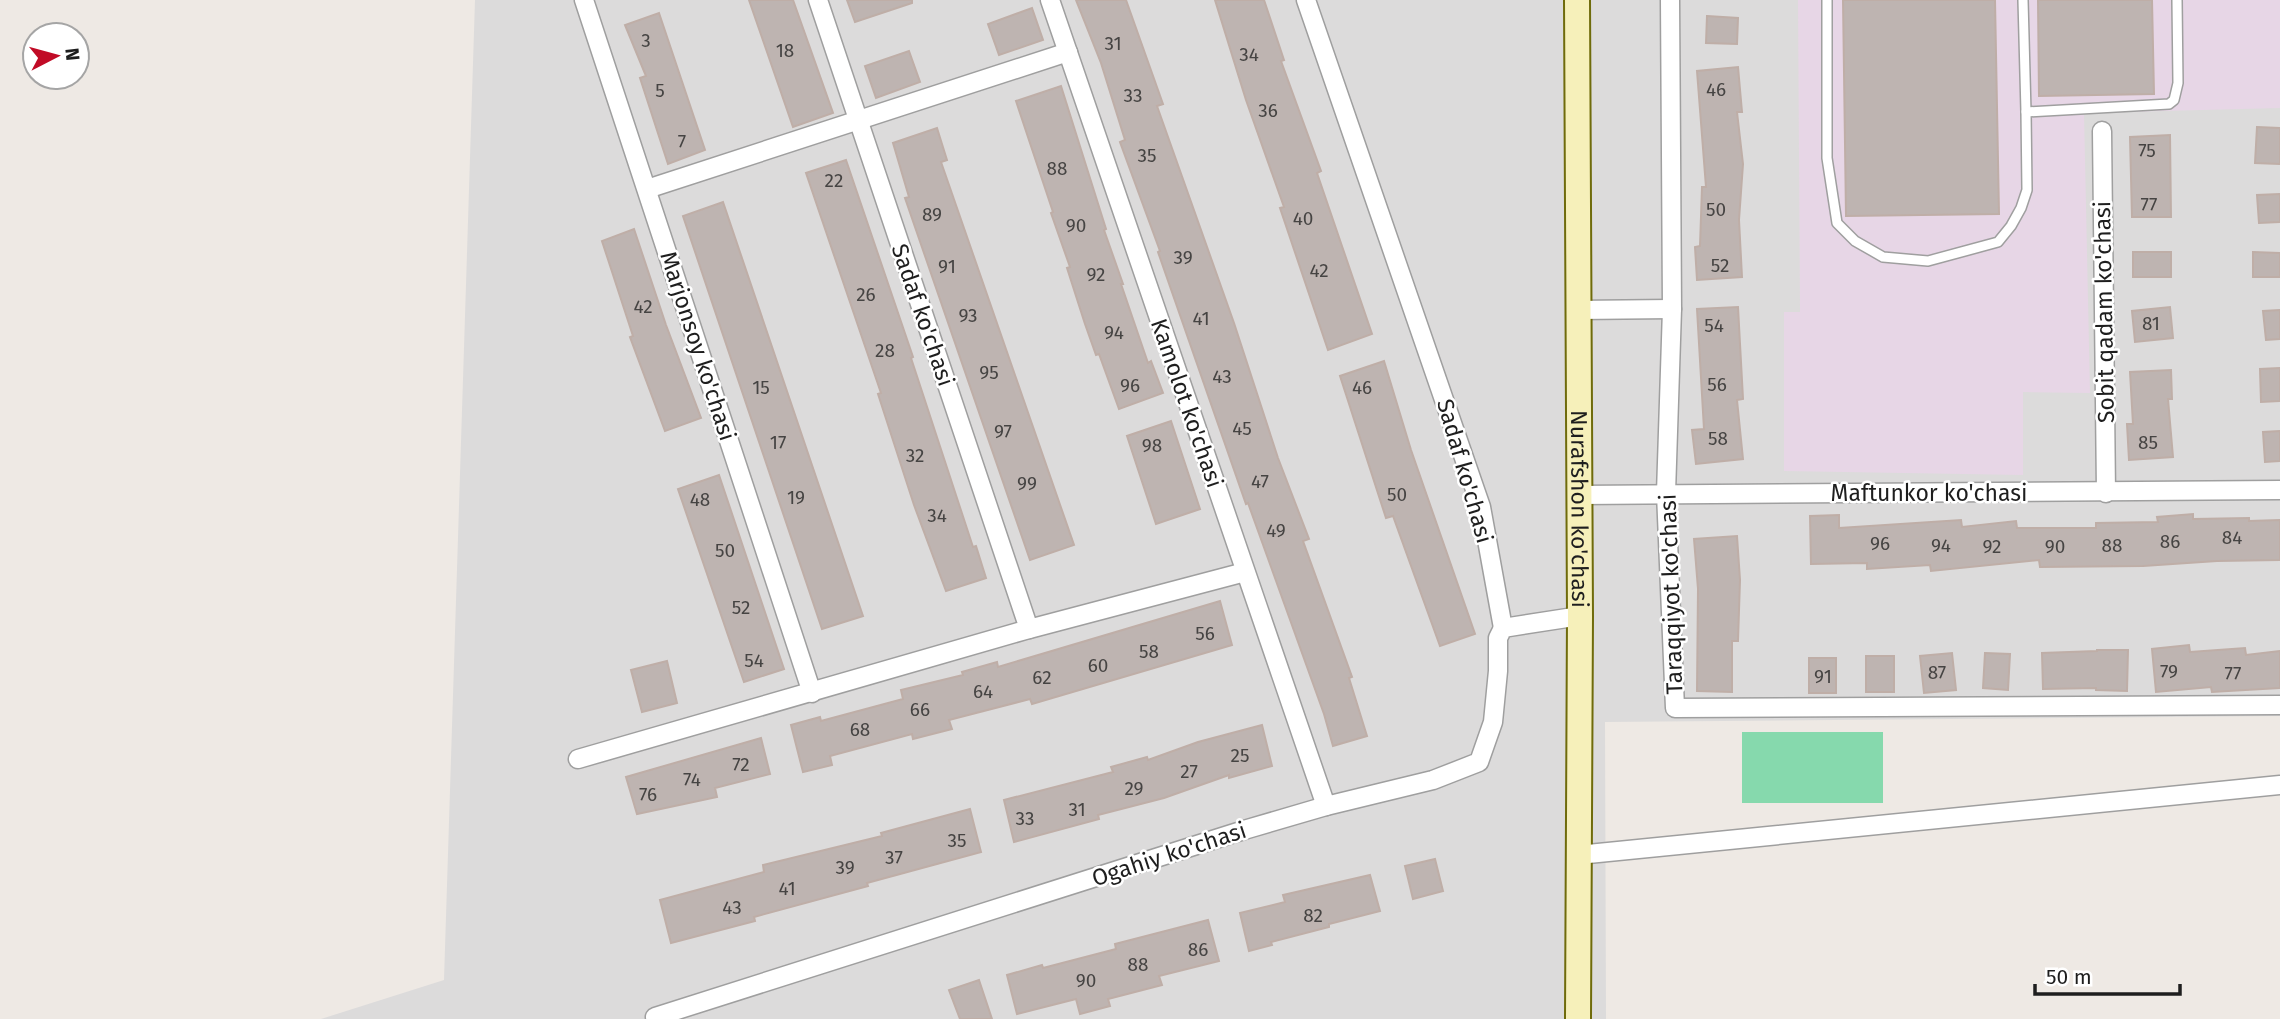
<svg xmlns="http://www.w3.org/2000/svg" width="2280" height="1019" viewBox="0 0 2280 1019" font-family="'Fira Sans',sans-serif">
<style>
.residential{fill:#dcdbdb}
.industrial{fill:#e7d6e6}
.pitch{fill:#86d9ad}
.building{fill:#beb4b1;stroke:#bfaea7;stroke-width:2}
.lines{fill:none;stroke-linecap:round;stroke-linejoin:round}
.lane-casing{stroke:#9f9f9f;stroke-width:12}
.street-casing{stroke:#9f9f9f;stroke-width:21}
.secondary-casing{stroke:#6f6b0b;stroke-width:28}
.lane{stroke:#fff;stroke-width:9}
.street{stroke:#fff;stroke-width:18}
.secondary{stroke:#f6f0ba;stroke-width:24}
.labels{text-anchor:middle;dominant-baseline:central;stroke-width:5;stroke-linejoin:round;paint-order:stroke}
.number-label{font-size:19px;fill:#464443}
.street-label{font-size:23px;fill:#1e1e1e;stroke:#fff}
</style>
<rect width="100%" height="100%" fill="#eee9e4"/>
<path class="residential" d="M 475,0 L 2280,0 L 2280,716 L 1605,722 L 1606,1019 L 321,1019 L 444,980 Z"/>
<path class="industrial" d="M 1798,0 L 2280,0 L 2280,108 L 2084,113 L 2090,393 L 2023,392 L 2023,475 L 1784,471 L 1784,312 L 1800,312 Z"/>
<rect class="pitch" x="1742" y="732" width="141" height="71"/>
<g class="building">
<path d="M 749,0 L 793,0 L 833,113 L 793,127 Z"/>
<path d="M 847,0 L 912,0 L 912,3 L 855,22 Z"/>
<path d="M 1076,0 L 1126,0 L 1163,104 L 1157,106 L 1234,323 L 1278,458 L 1309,539 L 1303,541 L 1352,677 L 1349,678 L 1367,736 L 1333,746 L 1324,714 L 1248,503 L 1246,504 L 1158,252 L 1160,251 L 1120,142 L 1125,140 L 1101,63 Z"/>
<path d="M 1215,0 L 1264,0 L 1284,60 L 1281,61 L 1321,171 L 1317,173 L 1372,334 L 1328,350 L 1280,208 L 1284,207 L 1246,100 Z"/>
<path d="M 1843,0 L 1995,0 L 1999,214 L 1846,216 Z"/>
<path d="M 2038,0 L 2152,0 L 2154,94 L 2039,96 Z"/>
<path d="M 1032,8 L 1043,40 L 999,55 L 988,24 Z"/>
<path d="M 659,13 L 705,150 L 668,164 L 640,78 L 646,76 L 625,25 Z"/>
<path d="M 1707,16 L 1738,18 L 1737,44 L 1706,43 Z"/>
<path d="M 909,51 L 920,82 L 876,98 L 865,66 Z"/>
<path d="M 1738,67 L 1742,112 L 1737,112 L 1743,164 L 1739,220 L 1742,277 L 1697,280 L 1695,247 L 1700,246 L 1702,187 L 1706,187 L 1697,71 Z"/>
<path d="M 1061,86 L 1106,229 L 1104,230 L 1123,284 L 1121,284 L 1148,363 L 1151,361 L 1163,393 L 1119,409 L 1099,354 L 1096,355 L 1085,324 L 1067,268 L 1070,267 L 1051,213 L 1053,212 L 1016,101 Z"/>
<path d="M 2257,127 L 2280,128 L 2280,164 L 2255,163 Z"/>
<path d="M 937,128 L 947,160 L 941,162 L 1074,545 L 1030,560 L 905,198 L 909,197 L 893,143 Z"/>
<path d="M 2170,135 L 2171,217 L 2132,217 L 2130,137 Z"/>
<path d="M 846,160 L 913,357 L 911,358 L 973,547 L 976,546 L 986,578 L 946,591 L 914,505 L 878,394 L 881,393 L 806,173 Z"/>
<path d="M 2280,194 L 2280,222 L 2259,223 L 2257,195 Z"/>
<path d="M 723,202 L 863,616 L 822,629 L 683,216 Z"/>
<path d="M 634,229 L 666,325 L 701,418 L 665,431 L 630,337 L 633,336 L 602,241 Z"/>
<rect x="2133" y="252" width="38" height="25"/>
<path d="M 2253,252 L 2280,253 L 2280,277 L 2253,277 Z"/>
<path d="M 1738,307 L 1743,399 L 1737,400 L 1743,459 L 1696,464 L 1692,430 L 1704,429 L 1697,309 Z"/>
<path d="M 2170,307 L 2173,338 L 2135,342 L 2132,311 Z"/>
<path d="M 2280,310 L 2280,339 L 2266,340 L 2263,311 Z"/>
<path d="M 1384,361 L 1411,450 L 1475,634 L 1440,646 L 1393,516 L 1386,518 L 1340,376 Z"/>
<path d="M 2280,368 L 2280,401 L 2261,402 L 2260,369 Z"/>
<path d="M 2171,370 L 2172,399 L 2168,399 L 2173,457 L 2129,460 L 2127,424 L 2133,424 L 2130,372 Z"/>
<path d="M 1171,421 L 1200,509 L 1156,524 L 1127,436 Z"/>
<path d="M 2280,431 L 2280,461 L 2265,462 L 2263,432 Z"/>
<path d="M 719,475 L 784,669 L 744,682 L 678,489 Z"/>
<path d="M 2193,514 L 2193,519 L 2249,518 L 2249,521 L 2280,520 L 2280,560 L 2217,561 L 2143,566 L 2040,567 L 2039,560 L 1931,571 L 1930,565 L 1867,569 L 1867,563 L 1811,564 L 1810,516 L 1839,515 L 1839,528 L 1961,520 L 1962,527 L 2016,521 L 2017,528 L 2096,528 L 2096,523 L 2158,522 L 2157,517 Z"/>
<path d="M 1737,536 L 1740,580 L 1738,641 L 1732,641 L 1732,692 L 1697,691 L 1698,589 L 1694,539 Z"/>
<path d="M 1220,601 L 1232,645 L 1032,704 L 1030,699 L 949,720 L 952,729 L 913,739 L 912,734 L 830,756 L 832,765 L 803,772 L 791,725 L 820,717 L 821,721 L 903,699 L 901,690 L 963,675 L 962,672 L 997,662 L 998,667 Z"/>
<path d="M 2189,645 L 2190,652 L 2245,648 L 2246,655 L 2280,651 L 2280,688 L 2212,692 L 2211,687 L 2156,692 L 2152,649 Z"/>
<path d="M 2097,650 L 2128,650 L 2127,691 L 2096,690 L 2096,688 L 2043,689 L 2042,653 L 2097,651 Z"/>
<path d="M 1952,653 L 1956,690 L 1924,693 L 1920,656 Z"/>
<path d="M 1985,653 L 2010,654 L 2008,690 L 1983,688 Z"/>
<rect x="1866" y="656" width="28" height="36"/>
<rect x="1809" y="658" width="27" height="35"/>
<path d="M 667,661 L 677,703 L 642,712 L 631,670 Z"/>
<path d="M 1262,725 L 1272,766 L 1229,778 L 1229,775 L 1164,798 L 1098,815 L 1099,819 L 1014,842 L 1004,800 L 1113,772 L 1111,767 L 1147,757 L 1148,760 L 1198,742 Z"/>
<path d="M 761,738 L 770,774 L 715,788 L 717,797 L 637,814 L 626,777 Z"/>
<path d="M 970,809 L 981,852 L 867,883 L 868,886 L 754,917 L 755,921 L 671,943 L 660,900 L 764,872 L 763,865 L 882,836 L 881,833 Z"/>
<path d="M 1435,859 L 1443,891 L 1413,899 L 1405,866 Z"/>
<path d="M 1370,875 L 1380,911 L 1329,924 L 1329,927 L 1271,942 L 1272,945 L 1249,951 L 1240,913 L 1285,902 L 1283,895 Z"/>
<path d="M 1208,920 L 1219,961 L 1159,976 L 1162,985 L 1108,999 L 1110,1006 L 1080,1014 L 1076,999 L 1017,1014 L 1007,975 L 1042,965 L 1043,968 L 1116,949 L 1115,944 Z"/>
<path d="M 979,980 L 992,1019 L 960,1019 L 949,990 Z"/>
</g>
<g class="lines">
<defs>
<g id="lane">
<path d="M 1827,0 L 1827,158 L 1837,223 L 1855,241 L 1883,257 L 1928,261 L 1998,242 L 2011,226 L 2021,208 L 2027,190 L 2026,112 L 2169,104 L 2174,100 L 2178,83 L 2177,0"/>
<path d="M 2023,0 L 2026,112"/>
</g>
<g id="street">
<path d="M 584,0 L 812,693"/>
<path d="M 818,0 L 1029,629"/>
<path d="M 1050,0 L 1326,806"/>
<path d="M 1306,0 L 1481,507 L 1503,628"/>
<path d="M 1670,0 L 1672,309 L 1666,493 L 1675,708 L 2280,705"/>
<path d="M 2102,131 L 2106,493"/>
<path d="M 647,189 L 1068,52"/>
<path d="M 1577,310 L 1672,309"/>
<path d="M 1579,495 L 2280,490"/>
<path d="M 578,759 L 1029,629 L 1245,572"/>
<path d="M 1578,855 L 2280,785"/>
<path d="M 655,1017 L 1244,830 L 1326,806 L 1433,780 L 1479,762 L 1493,722 L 1498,671 L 1498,638 L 1503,628 L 1580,616"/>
</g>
<g id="secondary">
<path id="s1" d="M 1577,0 L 1580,616 L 1578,1019"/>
</g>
</defs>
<use href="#lane" class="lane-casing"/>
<use href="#street" class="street-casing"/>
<use href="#secondary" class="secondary-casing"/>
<use href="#lane" class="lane"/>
<use href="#street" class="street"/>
<use href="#secondary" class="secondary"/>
</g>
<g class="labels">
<g class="number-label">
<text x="646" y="40">3</text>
<text x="1113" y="43">31</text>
<text x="785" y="50">18</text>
<text x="1249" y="54">34</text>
<text x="1716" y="89">46</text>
<text x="660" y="90">5</text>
<text x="1133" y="95">33</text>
<text x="1268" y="110">36</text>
<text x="682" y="141">7</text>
<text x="2147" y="150">75</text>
<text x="1147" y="155">35</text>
<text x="1057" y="168">88</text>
<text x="834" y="180">22</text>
<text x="2149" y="204">77</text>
<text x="1716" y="209">50</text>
<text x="932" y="214">89</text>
<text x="1303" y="218">40</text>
<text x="1076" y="225">90</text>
<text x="1183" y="257">39</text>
<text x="1720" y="265">52</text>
<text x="947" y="266">91</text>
<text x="1319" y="270">42</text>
<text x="1096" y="274">92</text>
<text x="866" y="294">26</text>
<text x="643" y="306">42</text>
<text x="968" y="315">93</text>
<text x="1201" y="318">41</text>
<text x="2151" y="323">81</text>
<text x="1714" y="325">54</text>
<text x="1114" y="332">94</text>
<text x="885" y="350">28</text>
<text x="989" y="372">95</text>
<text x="1222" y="376">43</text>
<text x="1717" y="384">56</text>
<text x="1130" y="385">96</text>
<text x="761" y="387">15</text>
<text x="1362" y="387">46</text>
<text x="1242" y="428">45</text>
<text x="1003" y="431">97</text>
<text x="1718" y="438">58</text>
<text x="778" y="442">17</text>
<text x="2148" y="442">85</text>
<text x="1152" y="445">98</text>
<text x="915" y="455">32</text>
<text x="1260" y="481">47</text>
<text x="1027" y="483">99</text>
<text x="1397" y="494">50</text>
<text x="796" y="497">19</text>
<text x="700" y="499">48</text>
<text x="937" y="515">34</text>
<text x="1276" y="530">49</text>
<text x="2232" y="537">84</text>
<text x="2170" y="541">86</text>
<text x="1880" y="543">96</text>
<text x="1941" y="545">94</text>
<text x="2112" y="545">88</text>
<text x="1992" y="546">92</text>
<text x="2055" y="546">90</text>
<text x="725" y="550">50</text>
<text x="741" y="607">52</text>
<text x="1205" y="633">56</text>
<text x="1149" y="651">58</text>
<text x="754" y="660">54</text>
<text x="1098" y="665">60</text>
<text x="2169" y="671">79</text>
<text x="1937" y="672">87</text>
<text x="2233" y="673">77</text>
<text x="1823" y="676">91</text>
<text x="1042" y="677">62</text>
<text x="983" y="691">64</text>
<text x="920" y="709">66</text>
<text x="860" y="729">68</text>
<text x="1240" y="755">25</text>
<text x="741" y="764">72</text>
<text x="1189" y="771">27</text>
<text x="692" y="779">74</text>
<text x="1134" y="788">29</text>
<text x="648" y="794">76</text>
<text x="1077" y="809">31</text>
<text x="1025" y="818">33</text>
<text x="957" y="840">35</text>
<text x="894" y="857">37</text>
<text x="845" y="867">39</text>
<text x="787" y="888">41</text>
<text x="732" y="907">43</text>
<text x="1313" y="915">82</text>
<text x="1198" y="949">86</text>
<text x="1138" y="964">88</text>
<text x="1086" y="980">90</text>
</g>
<g class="street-label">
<text transform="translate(2104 312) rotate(-91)">Sobit qadam ko'chasi</text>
<text transform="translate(923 315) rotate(71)">Sadaf ko'chasi</text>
<text transform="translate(698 346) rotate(72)">Marjonsoy ko'chasi</text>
<text transform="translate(1187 403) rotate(71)">Kamolot ko'chasi</text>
<text transform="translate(1465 471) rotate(74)">Sadaf ko'chasi</text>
<text x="1929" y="493">Maftunkor ko'chasi</text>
<text stroke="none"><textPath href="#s1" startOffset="509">Nurafshon ko'chasi</textPath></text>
<text transform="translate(1671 594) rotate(-92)">Taraqqiyot ko'chasi</text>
<text transform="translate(1169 854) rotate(-18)">Ogahiy ko'chasi</text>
</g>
</g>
<g transform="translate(56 56) rotate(84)"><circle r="33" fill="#ffffff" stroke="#a5a5a5" stroke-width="2"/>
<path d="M0-5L12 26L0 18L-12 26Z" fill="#c10b26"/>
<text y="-10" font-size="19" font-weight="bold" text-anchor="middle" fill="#1e1e1e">N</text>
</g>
<path d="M2035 984v10h145v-10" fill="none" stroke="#1e1e1e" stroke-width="3.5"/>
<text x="2046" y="984" font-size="21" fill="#1e1e1e" stroke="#ffffff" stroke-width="5" paint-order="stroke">50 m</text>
</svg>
